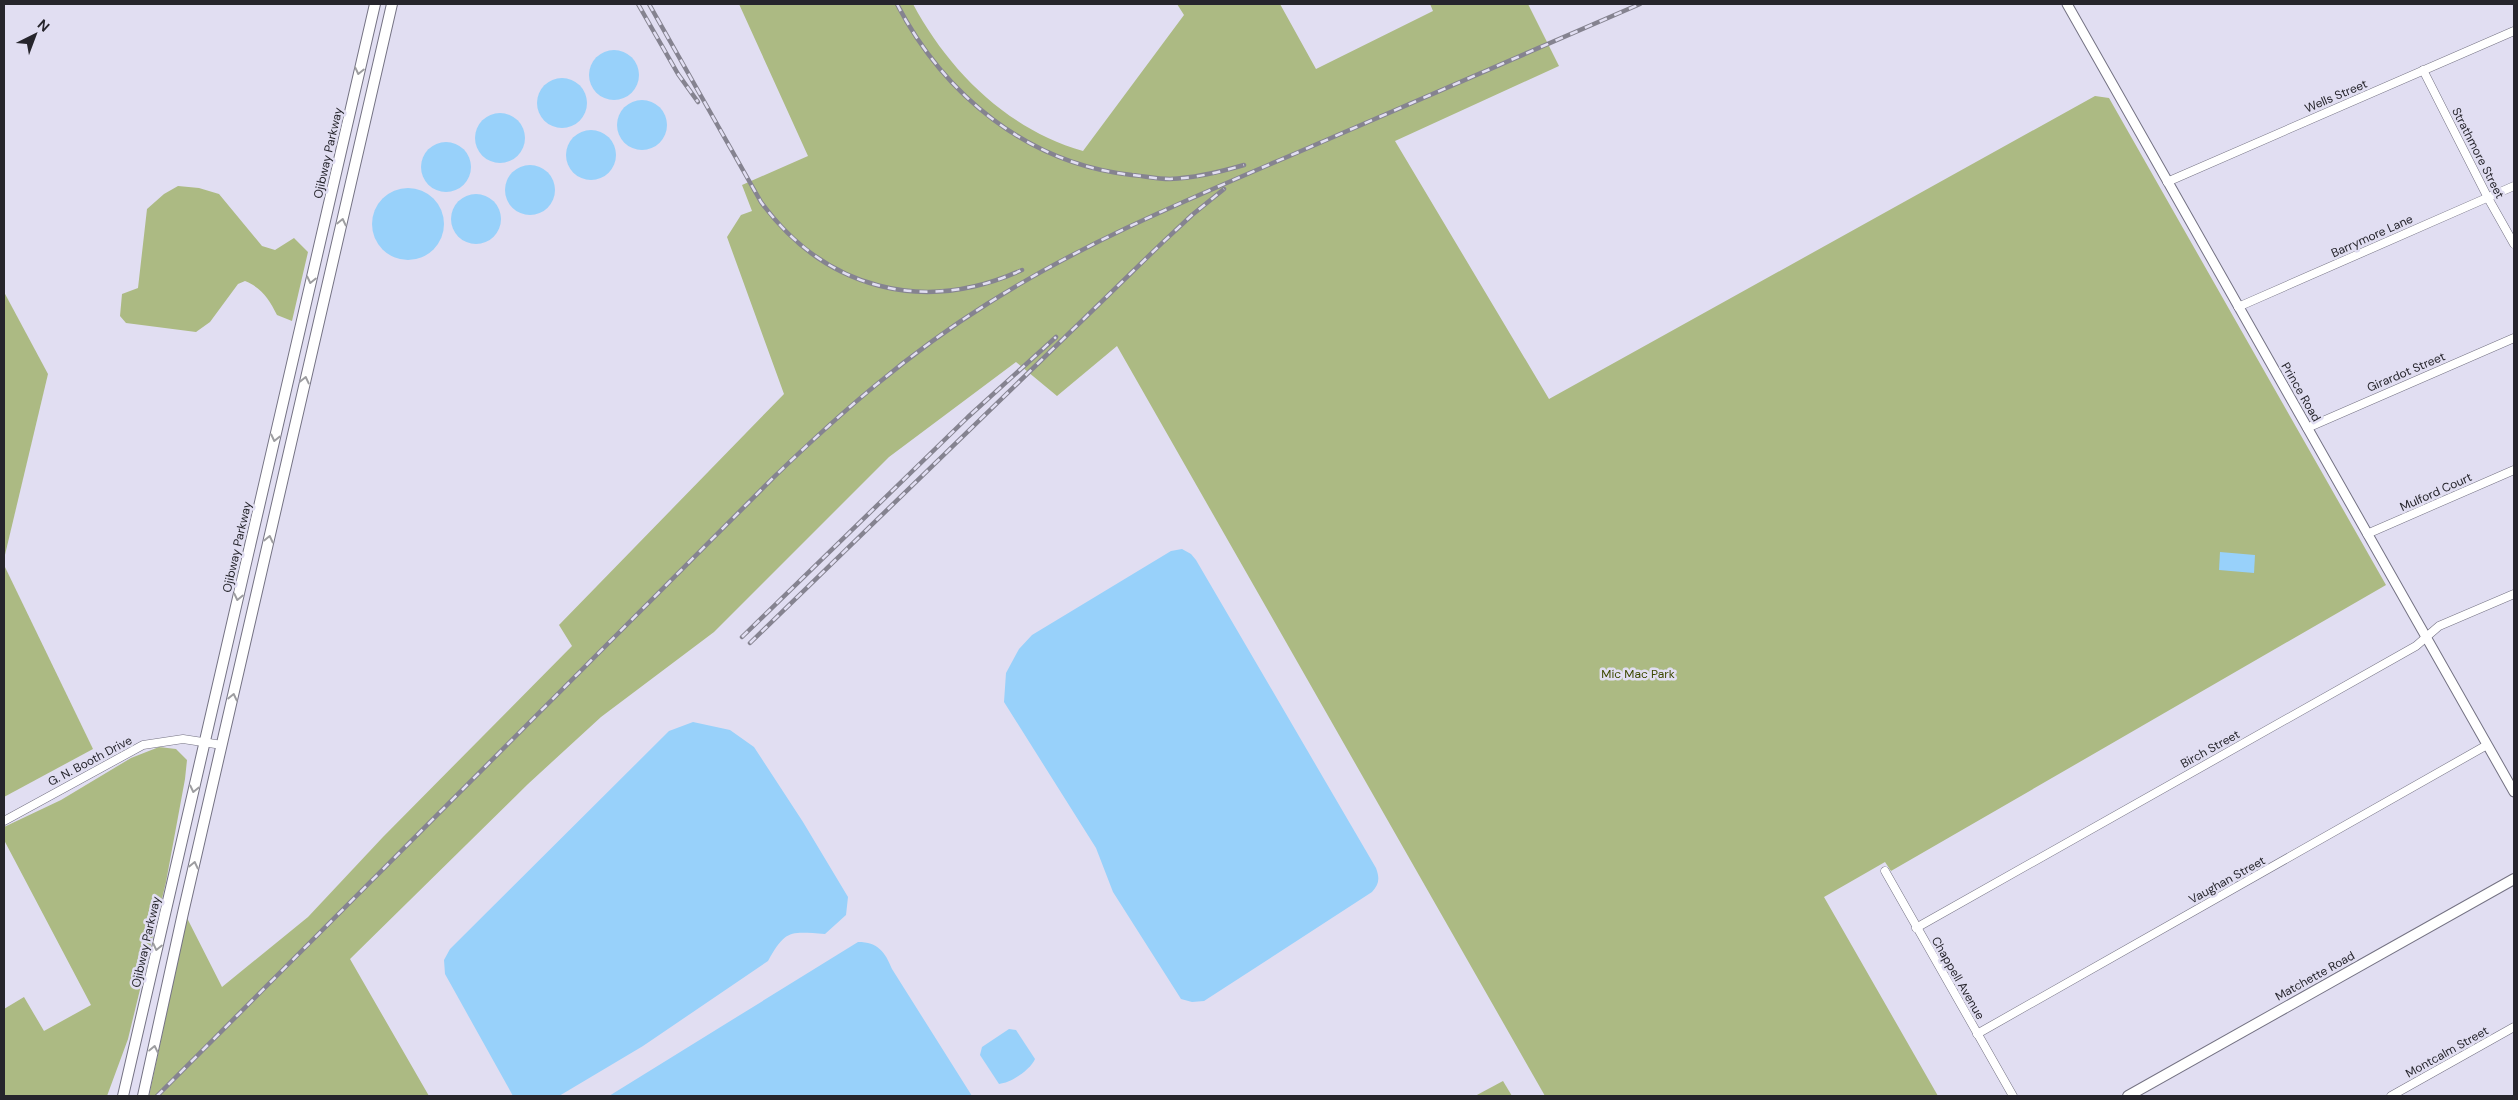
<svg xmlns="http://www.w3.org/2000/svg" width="2518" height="1100" viewBox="0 0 2518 1100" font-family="'DM Sans',sans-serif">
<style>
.green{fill:#acba83}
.water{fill:#98d1fa}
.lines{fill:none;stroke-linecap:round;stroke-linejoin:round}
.minor-casing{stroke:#747283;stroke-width:9}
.tertiary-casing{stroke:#747283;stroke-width:11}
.secondary-casing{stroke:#747283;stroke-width:12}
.minor{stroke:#fff;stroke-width:8}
.tertiary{stroke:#fff;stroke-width:9}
.secondary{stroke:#fff;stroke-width:10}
.rail-casing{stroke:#858390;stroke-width:4.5}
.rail{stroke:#e1def2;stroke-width:2.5;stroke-dasharray:8;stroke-linecap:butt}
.oneway{stroke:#9d9da0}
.labels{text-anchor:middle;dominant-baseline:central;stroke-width:5;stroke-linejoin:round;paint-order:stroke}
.street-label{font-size:12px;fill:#26252c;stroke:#e1def2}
.park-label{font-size:12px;fill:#3c4800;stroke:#e1def2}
</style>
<rect width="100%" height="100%" fill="#e1def2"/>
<g class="green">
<path d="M 739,4 L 913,4 C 949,71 1007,129 1083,151 L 1184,15 L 1177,4 L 1280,4 L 1316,69 L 1433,11 L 1430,4 L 1528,4 L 1559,66 L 1395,141 L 1549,399 L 2095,96 L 2109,98 L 2386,585 L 1891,871 L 1885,862 L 1824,897 L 1938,1096 L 1545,1096 L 1117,346 L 1057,396 L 1016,362 L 889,457 L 714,632 L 601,717 L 528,784 L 350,959 L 429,1096 L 149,1096 L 187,918 L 222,987 L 308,917 L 383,837 L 572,646 L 559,625 L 784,394 L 727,237 L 741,215 L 752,211 L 742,185 L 808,156 Z"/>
<path d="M 178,186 L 199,188 L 219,194 L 262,246 L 275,250 L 294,238 L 308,252 L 292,321 L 277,315 C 269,299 262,288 245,281 L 238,284 L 210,322 L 196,332 L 126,323 L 120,316 L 122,294 L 138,288 L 147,209 L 164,194 Z"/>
<path d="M 4,292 L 48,374 L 4,559 Z"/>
<path d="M 4,565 L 93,749 L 4,797 Z"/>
<path d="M 159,747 L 176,749 L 187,760 L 185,779 L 166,882 L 128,1039 L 107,1096 L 4,1096 L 4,1009 L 24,997 L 44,1031 L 91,1005 L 4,840 L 4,827 L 61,800 L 131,758 Z"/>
<path d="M 1503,1081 L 1512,1096 L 1475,1096 Z"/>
</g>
<g class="water">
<circle cx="614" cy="75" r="25"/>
<circle cx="562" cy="103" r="25"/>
<circle cx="642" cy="125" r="25"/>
<circle cx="500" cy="138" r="25"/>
<circle cx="591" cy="155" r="25"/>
<circle cx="446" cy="167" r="25"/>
<circle cx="530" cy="190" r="25"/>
<circle cx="408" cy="224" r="36"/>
<circle cx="476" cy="219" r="25"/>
<path d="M 1182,549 L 1191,554 L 1196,560 L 1376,868 C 1380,879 1379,884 1372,892 L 1204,1001 L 1192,1002 L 1181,999 L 1113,892 L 1096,848 L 1004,702 L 1006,673 L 1019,649 L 1032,635 L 1171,551 Z"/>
<path d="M 2220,552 L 2255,555 L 2254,573 L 2219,570 Z"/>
<path d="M 693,722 L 730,730 L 754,747 L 803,822 L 848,897 L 846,915 L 825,934 C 790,932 786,929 768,961 L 643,1046 L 559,1096 L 513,1096 L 445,974 L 444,960 L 450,949 L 669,731 Z"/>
<path d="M 858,942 C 878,942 885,952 892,969 L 972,1096 L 609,1096 Z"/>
<path d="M 1009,1029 L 1016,1030 L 1035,1059 C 1030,1070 1011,1083 999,1084 L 980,1055 L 982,1047 Z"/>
</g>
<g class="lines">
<defs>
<g id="minor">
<path d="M 2423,70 L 2488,198 L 2514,244"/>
<path d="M 2167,182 L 2514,31"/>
<path d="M 2238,307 L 2514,186"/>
<path d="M 2307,428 L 2514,338"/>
<path d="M 2367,534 L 2514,470"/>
<path d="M 4,821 L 143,745 L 183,739 L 222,745"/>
<path d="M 1885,871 L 2013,1096"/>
<path d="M 1916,928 L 2416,646 L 2439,626 L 2514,594"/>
<path d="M 1977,1034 L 2487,745"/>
<path d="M 2391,1096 L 2514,1027"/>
</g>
<path id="tertiary" d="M 2067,4 L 2514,792"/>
<g id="secondary">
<path d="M 123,1096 L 375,4"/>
<path d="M 143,1096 L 183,913 L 392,4"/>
<path d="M 2128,1096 L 2514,879"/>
</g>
</defs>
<use href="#minor" class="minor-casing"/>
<use href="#tertiary" class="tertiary-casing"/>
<use href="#secondary" class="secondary-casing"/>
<use href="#minor" class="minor"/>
<use href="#tertiary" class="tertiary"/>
<use href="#secondary" class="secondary"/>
<defs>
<g id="rail">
<path d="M 638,4 L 678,74 L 698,102"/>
<path d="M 649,4 L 761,202 C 825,289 923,315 1022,270"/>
<path d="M 897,4 C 944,95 1028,164 1132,175 C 1144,176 1157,179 1170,179 C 1196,178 1220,172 1244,165"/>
<path d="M 742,637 L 968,417 L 1056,337"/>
<path d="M 750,643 L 1162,243 L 1192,215 L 1224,189"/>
<path d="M 157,1096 L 774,477 C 840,413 909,353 987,304 C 1086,241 1194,197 1301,151 C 1414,102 1527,53 1640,4"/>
</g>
</defs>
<use href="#rail" class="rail-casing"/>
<use href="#rail" class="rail"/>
</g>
<defs><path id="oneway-chevron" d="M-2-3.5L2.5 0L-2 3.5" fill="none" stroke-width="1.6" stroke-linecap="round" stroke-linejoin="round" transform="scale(1.25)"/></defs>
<g class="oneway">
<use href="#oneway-chevron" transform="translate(359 71) rotate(103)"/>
<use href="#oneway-chevron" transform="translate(342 222) rotate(-77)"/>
<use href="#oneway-chevron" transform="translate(311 280) rotate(103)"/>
<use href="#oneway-chevron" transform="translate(305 380) rotate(-77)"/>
<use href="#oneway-chevron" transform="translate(275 438) rotate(103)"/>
<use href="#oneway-chevron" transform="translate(269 539) rotate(-77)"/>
<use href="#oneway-chevron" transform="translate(238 597) rotate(103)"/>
<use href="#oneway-chevron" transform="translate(233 697) rotate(-77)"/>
<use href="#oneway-chevron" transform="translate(194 789) rotate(103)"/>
<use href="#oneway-chevron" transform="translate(194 865) rotate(-77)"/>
<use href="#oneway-chevron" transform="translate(157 947) rotate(103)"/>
<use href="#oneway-chevron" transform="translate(154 1049) rotate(-78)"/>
</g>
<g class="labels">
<g class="street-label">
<text transform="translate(2336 96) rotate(-23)">Wells Street</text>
<text transform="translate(328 153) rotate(-77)">Ojibway Parkway</text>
<text transform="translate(2478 153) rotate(63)">Strathmore Street</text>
<text transform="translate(2372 236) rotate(-24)">Barrymore Lane</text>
<text transform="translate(2406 372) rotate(-23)">Girardot Street</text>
<text transform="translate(2301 392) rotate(60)">Prince Road</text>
<text transform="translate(2436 492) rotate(-24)">Mulford Court</text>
<text transform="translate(237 547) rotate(-77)">Ojibway Parkway</text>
<text transform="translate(2210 749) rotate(-29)">Birch Street</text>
<text transform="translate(90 761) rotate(-28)">G. N. Booth Drive</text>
<text transform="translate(2227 880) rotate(-29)">Vaughan Street</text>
<text transform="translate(146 942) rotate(-77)">Ojibway Parkway</text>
<text transform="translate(2315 976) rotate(-29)">Matchette Road</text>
<text transform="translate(1958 978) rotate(60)">Chappell Avenue</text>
<text transform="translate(2447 1052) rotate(-29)">Montcalm Street</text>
</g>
<g class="park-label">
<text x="1638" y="674">Mic Mac Park</text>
</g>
</g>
<rect width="2518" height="1100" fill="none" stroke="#26252c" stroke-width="10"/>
<g transform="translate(35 35) rotate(42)" stroke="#e1def2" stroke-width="4" paint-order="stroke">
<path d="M0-4L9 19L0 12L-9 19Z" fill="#26252c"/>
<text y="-8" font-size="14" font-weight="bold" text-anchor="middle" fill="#26252c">N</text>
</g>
</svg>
